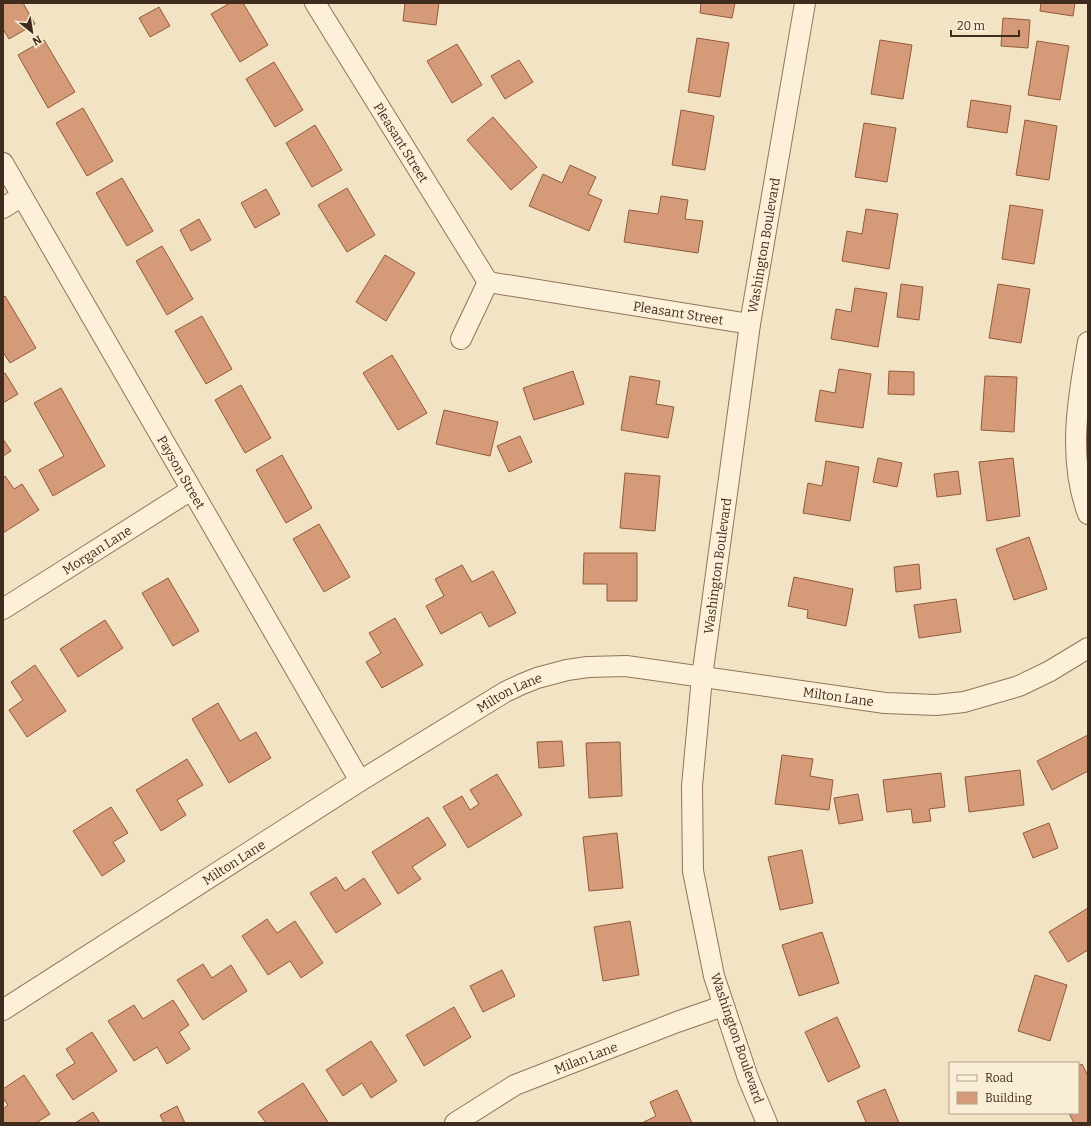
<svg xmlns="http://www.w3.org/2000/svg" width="1091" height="1126" viewBox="0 0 1091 1126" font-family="Bitter,serif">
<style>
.building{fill:#d59a77;stroke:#925a3b}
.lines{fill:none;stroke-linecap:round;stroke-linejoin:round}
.minor-casing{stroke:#907458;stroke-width:22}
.minor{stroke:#fcf0d9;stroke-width:20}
.labels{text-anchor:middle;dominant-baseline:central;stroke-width:4;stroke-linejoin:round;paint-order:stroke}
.street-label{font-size:13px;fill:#3f2c1e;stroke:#f9edd5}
</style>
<rect width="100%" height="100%" fill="#f3e3c5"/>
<g class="building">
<path d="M 3,3 L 23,3 L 35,24 L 9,39 L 3,29 Z"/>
<path d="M 230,3 L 243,3 L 268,45 L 240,62 L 211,14 Z"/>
<path d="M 405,3 L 439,3 L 436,25 L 403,21 Z"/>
<path d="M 701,3 L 735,3 L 732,18 L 700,13 Z"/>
<path d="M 1041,3 L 1075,3 L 1073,16 L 1040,11 Z"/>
<path d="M 159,7 L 170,26 L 150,37 L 139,18 Z"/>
<path d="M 1003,18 L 1030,20 L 1028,48 L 1001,46 Z"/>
<path d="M 697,38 L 729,43 L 720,97 L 688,92 Z"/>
<path d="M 44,40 L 75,92 L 48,108 L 18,55 Z"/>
<path d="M 880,40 L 912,45 L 903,99 L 871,94 Z"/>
<path d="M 1037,41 L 1069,46 L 1060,100 L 1028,95 Z"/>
<path d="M 457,44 L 482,85 L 452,103 L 427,61 Z"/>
<path d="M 519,60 L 533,82 L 505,99 L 491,76 Z"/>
<path d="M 274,62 L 303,110 L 275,127 L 246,79 Z"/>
<path d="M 971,100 L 1011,106 L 1007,133 L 967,127 Z"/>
<path d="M 83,108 L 113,161 L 87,176 L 56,123 Z"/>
<path d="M 681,110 L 714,116 L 705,170 L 672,165 Z"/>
<path d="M 493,117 L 537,167 L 511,190 L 467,140 Z"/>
<path d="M 1025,120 L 1057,126 L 1049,180 L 1016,175 Z"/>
<path d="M 864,123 L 896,128 L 887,182 L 855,177 Z"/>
<path d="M 315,125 L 342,170 L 312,187 L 286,143 Z"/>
<path d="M 570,165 L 596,177 L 588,194 L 602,200 L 589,231 L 529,206 L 543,174 L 562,183 Z"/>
<path d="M 122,178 L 153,231 L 127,246 L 96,193 Z"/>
<path d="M 347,188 L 375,235 L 347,252 L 318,205 Z"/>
<path d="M 266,189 L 280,214 L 255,228 L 241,203 Z"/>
<path d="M 661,196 L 688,200 L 685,219 L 703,221 L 698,253 L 624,242 L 629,210 L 658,214 Z"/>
<path d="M 1010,205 L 1043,210 L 1034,264 L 1002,259 Z"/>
<path d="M 866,209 L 898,214 L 889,269 L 842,261 L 847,231 L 862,234 Z"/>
<path d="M 199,219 L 211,240 L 191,251 L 180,230 Z"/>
<path d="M 162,246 L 193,299 L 167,315 L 136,261 Z"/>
<path d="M 385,255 L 415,273 L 386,321 L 356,302 Z"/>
<path d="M 901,284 L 923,287 L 919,320 L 897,317 Z"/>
<path d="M 998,284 L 1030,289 L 1021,343 L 989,338 Z"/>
<path d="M 855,288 L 887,293 L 878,347 L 831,339 L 836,309 L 851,312 Z"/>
<path d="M 5,296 L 36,348 L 10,363 L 3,352 L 3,297 Z"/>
<path d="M 202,316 L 232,369 L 206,384 L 175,331 Z"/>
<path d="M 392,355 L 427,413 L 398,430 L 363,373 Z"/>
<path d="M 839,369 L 871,374 L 863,428 L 815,421 L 820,390 L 835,393 Z"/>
<path d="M 573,371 L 584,404 L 534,420 L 523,388 Z"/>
<path d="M 889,371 L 914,372 L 914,395 L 888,394 Z"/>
<path d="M 5,373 L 18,394 L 3,403 L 3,374 Z"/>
<path d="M 630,376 L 660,381 L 656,404 L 674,407 L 668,438 L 621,430 Z"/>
<path d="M 985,376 L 1017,377 L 1014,432 L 981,430 Z"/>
<path d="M 241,385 L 271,438 L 245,453 L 215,400 Z"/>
<path d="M 61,388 L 105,466 L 53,496 L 39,470 L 64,456 L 34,403 Z"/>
<path d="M 444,410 L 498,422 L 490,456 L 436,444 Z"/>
<path d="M 520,436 L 532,462 L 509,472 L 497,446 Z"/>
<path d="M 3,439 L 11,451 L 3,456 Z"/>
<path d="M 282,455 L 312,508 L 286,523 L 256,470 Z"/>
<path d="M 878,458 L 902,463 L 897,487 L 873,482 Z"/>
<path d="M 1013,458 L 1020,516 L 987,521 L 979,462 Z"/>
<path d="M 826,461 L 859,467 L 850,521 L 803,513 L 808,483 L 822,486 Z"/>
<path d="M 958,471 L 961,494 L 937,497 L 934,474 Z"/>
<path d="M 625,473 L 660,476 L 655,531 L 620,528 Z"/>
<path d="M 5,476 L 14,489 L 22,484 L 39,510 L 3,533 L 3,478 Z"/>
<path d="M 319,524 L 350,577 L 324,592 L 293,539 Z"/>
<path d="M 1029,537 L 1047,589 L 1014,600 L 996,549 Z"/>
<path d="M 584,553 L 637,553 L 637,601 L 607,601 L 607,584 L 583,584 Z"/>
<path d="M 919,564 L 921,589 L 896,592 L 894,567 Z"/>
<path d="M 462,565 L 472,582 L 493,571 L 516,613 L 489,627 L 481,612 L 441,634 L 426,606 L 444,596 L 435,579 Z"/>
<path d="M 794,577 L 853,589 L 846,626 L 807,618 L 808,610 L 788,606 Z"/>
<path d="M 168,578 L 199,631 L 173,646 L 142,593 Z"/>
<path d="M 956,599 L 961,632 L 919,638 L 914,605 Z"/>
<path d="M 395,618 L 423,665 L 382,688 L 366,662 L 381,653 L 369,633 Z"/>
<path d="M 105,620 L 123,648 L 78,677 L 60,649 Z"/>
<path d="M 35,665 L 66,711 L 27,737 L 9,710 L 23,700 L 11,682 Z"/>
<path d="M 218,703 L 240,741 L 256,732 L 271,758 L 229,783 L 192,719 Z"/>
<path d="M 1088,735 L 1088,771 L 1052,790 L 1037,761 Z"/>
<path d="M 562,741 L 564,766 L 539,768 L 537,742 Z"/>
<path d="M 620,742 L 622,796 L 589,798 L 586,743 Z"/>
<path d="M 782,755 L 813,759 L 810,776 L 833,780 L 829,810 L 775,804 Z"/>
<path d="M 187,759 L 203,785 L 177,800 L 186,815 L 161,831 L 136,790 Z"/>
<path d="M 1020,770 L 1024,805 L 969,812 L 965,777 Z"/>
<path d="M 941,773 L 945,807 L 929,809 L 931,821 L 913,823 L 911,809 L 887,812 L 883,780 Z"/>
<path d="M 497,774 L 522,815 L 468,848 L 443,807 L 462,796 L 470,810 L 479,804 L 470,790 Z"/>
<path d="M 858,794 L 863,820 L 839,824 L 834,798 Z"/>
<path d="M 111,807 L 128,833 L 113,842 L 125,861 L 102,876 L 73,831 Z"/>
<path d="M 428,817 L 446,845 L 412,867 L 421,879 L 398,894 L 372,852 Z"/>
<path d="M 1049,823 L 1058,848 L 1033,858 L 1023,833 Z"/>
<path d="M 617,833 L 623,888 L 589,891 L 583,837 Z"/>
<path d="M 802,850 L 813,903 L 780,910 L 768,857 Z"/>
<path d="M 336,877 L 345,891 L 364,878 L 381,904 L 336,933 L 310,893 Z"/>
<path d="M 1088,908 L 1088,950 L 1068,962 L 1049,932 Z"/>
<path d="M 267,919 L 277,933 L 295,921 L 323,963 L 301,978 L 290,961 L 268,975 L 242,936 Z"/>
<path d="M 630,921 L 639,975 L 603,981 L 594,927 Z"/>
<path d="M 822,932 L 839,983 L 799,996 L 782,945 Z"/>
<path d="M 203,964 L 212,978 L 231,965 L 247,991 L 203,1020 L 177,980 Z"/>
<path d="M 502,970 L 515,996 L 483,1012 L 470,986 Z"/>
<path d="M 1035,975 L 1067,985 L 1050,1041 L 1018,1031 Z"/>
<path d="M 173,1000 L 189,1025 L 179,1032 L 190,1049 L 167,1064 L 157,1047 L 134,1061 L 108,1021 L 134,1005 L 143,1019 Z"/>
<path d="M 454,1007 L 471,1037 L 424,1066 L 406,1035 Z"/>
<path d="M 837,1017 L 860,1067 L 828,1082 L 805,1032 Z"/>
<path d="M 92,1032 L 117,1071 L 73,1100 L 56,1075 L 75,1063 L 66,1049 Z"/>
<path d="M 371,1041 L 397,1081 L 371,1098 L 362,1083 L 343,1096 L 326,1070 Z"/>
<path d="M 1082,1064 L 1088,1076 L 1088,1123 L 1074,1123 L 1069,1113 L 1078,1113 L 1078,1066 Z"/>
<path d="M 24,1075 L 50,1114 L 36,1123 L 3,1123 L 3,1109 L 8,1105 L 3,1098 L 3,1089 Z"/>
<path d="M 303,1083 L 328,1122 L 327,1123 L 266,1123 L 258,1112 Z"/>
<path d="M 885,1089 L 899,1123 L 865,1123 L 866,1122 L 857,1101 Z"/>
<path d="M 677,1090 L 692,1123 L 642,1123 L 656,1116 L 650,1102 Z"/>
<path d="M 177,1106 L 185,1123 L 164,1123 L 160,1115 Z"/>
<path d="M 93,1112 L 100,1123 L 75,1123 Z"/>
</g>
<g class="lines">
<defs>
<g id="minor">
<path id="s1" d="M 315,3 L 488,282 L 750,324"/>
<path id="s2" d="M 3,163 L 360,781"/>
<path d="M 3,208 L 22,196"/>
<path d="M 461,339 L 488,282"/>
<path d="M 1088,342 C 1078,398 1067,458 1088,514"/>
<path id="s3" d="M 3,609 L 191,490"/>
<path id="s4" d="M 3,1010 L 360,781 L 505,692 L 522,684 L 537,678 L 567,670 L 588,667 L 626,666 L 885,703 L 936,705 L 964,702 L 1019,686 L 1050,671 L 1088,648"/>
<path id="s5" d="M 455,1123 L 515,1085 L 677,1022 L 723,1006"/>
<path id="s6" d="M 767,1123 L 748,1078 L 714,976 L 693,871 L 692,786 L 702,677 L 750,324 L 805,3"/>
</g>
</defs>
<use href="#minor" class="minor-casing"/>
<use href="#minor" class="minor"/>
</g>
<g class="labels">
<g class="street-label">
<text stroke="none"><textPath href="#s1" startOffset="164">Pleasant Street</textPath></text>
<text stroke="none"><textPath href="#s6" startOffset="894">Washington Boulevard</textPath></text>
<text stroke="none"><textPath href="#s1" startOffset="521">Pleasant Street</textPath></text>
<text stroke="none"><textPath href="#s2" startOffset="357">Payson Street</textPath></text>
<text stroke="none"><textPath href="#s3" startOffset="111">Morgan Lane</textPath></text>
<text stroke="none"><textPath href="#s6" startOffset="570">Washington Boulevard</textPath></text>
<text stroke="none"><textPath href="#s4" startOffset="598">Milton Lane</textPath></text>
<text stroke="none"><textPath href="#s4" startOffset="934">Milton Lane</textPath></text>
<text stroke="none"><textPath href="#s4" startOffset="274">Milton Lane</textPath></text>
<text transform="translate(737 1038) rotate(71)">Washington Boulevard</text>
<text stroke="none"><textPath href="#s5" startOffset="147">Milan Lane</textPath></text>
</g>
</g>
<rect width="1091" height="1126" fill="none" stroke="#3f2c1e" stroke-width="8"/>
<rect x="949" y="1062" width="130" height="52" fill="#f9edd5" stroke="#afa08c"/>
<rect x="957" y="1075" width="20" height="6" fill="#fcf0d9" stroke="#afa08c"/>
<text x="985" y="1082" font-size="12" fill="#3f2c1e">Road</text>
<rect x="957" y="1092" width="20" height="12" fill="#d59a77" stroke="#afa08c"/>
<text x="985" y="1102" font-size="12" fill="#3f2c1e">Building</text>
<g transform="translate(32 32) rotate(150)" stroke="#f9edd5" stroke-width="3" paint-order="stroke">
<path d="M0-3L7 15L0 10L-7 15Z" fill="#3f2c1e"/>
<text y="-6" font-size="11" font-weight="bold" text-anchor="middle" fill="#3f2c1e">N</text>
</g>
<path d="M951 30v6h68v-6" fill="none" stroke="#3f2c1e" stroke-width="2"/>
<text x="957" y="30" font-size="12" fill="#3f2c1e" stroke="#f9edd5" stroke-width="3" paint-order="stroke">20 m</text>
</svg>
